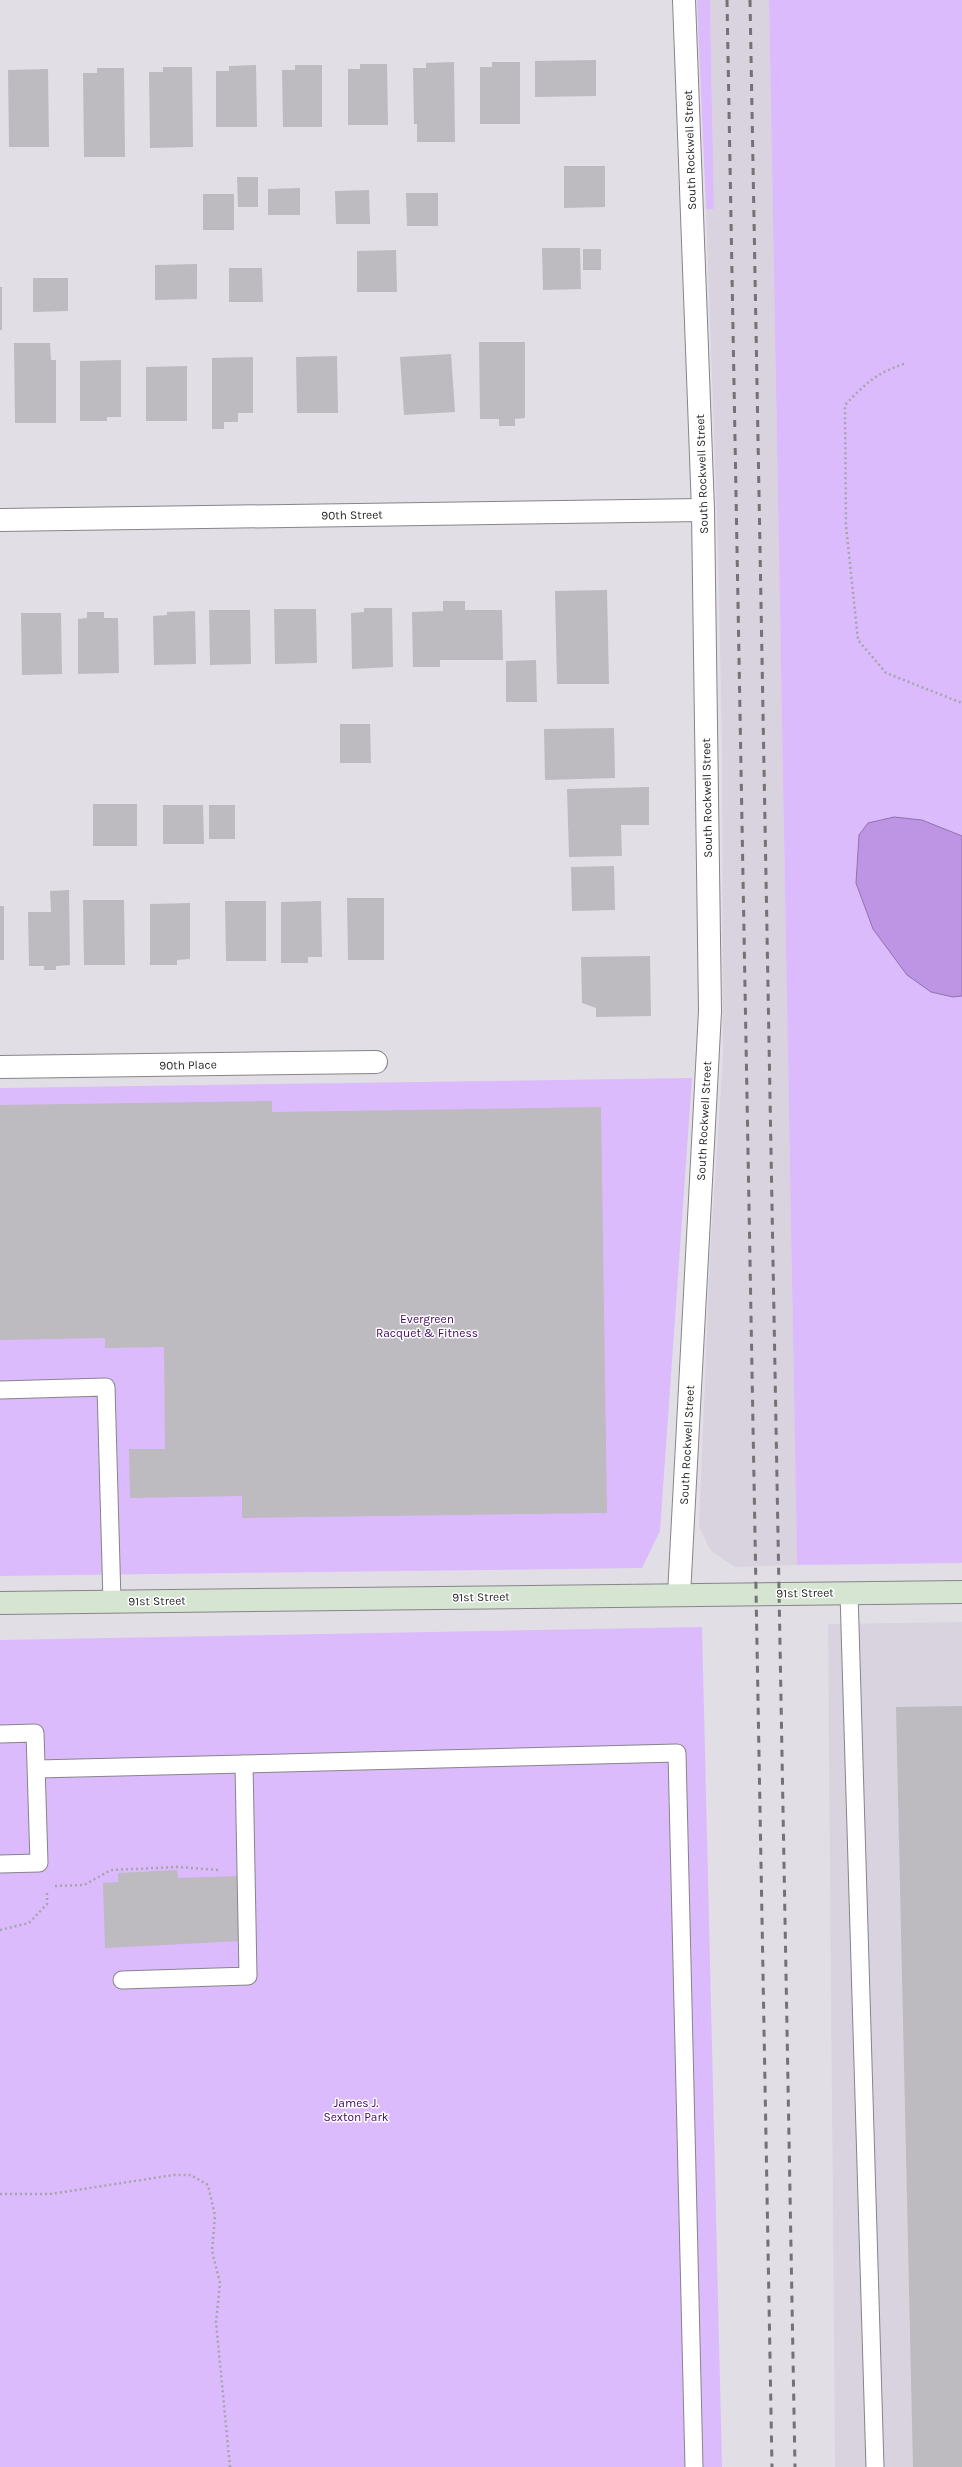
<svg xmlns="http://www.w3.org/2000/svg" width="962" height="2467" viewBox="0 0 962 2467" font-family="Karla,sans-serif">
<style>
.built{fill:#d9d3df}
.green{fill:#dcbbfc}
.water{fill:#be94e5;stroke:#9173ad}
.building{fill:#bdbac0}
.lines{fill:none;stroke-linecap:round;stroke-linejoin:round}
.lane-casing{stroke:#87848a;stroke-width:19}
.street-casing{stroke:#87848a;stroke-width:24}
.secondary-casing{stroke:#87848a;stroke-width:24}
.path{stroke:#a5a4a8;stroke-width:2.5;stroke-dasharray:2 3;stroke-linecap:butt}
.lane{stroke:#fff;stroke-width:17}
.street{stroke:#fff;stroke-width:22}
.secondary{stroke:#d6e4d2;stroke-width:22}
.rail{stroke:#737275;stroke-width:3;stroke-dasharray:7 7;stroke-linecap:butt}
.labels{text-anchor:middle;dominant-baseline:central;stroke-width:3;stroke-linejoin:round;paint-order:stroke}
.street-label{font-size:12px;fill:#282729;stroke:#fff}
.park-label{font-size:12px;fill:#410065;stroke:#fff}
</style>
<rect width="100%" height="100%" fill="#e1dfe5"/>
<g class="built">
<path d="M710,0H769L797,1565L735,1567L710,1550L699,1526L710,1255L723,1056L722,750L718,547L706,209H714Z"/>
<path d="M962,1622V2467H835L828,1624Z"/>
</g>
<g class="green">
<path d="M697,0H710L714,209H706Z"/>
<path d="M769,0H962V1563L797,1565Z"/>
<path d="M692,1078L660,1531L642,1568L0,1576V1088Z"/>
<path d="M702,1627L722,2467H0V1640Z"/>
</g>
<path class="water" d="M894,817L922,820L962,836V996L953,997L931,992L907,975L873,929L856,883L859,835L868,823Z"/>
<g class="building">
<path d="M596,60V96L535,97V61Z"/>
<path d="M454,62L455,142H417V124H414L413,68H426V63Z"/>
<path d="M492,62H520V124H480V67H492Z"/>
<path d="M360,64H387L388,125H348V69H360Z"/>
<path d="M256,65L257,127H216V71H229V66Z"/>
<path d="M295,65H322V127H283L282,70H295Z"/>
<path d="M163,67H192L193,147L150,148L149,72H163Z"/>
<path d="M97,68H124L125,157H84L83,73H97Z"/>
<path d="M48,69L49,147H9L8,70Z"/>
<path d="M564,166H605V207L564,208Z"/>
<path d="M237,177H258V207H238Z"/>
<path d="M300,188V215H268V189Z"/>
<path d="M369,190L370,224H336L335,191Z"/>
<path d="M406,193H438V226H407Z"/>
<rect x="203" y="194" width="31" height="36"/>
<path d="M542,248H580L581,289L543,290Z"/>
<rect x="583" y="249" width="18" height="21"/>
<path d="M396,250L397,292H357V251Z"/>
<path d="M197,264V299L155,300V265Z"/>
<path d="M229,268H262L263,302H229Z"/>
<path d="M33,278H68V311L33,312Z"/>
<rect x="0" y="287" width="2" height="43"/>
<path d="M479,342H525V418L515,419V426H499V419H480Z"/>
<path d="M14,343H50L51,360H56V423H15Z"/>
<path d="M451,354L455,412L404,415L400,357Z"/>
<path d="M337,356L338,413H297L296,357Z"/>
<path d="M253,357V413H238V422H224V429H212V358Z"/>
<path d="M121,360V417H107V421H80V361Z"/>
<path d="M187,366V421H146V367Z"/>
<path d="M607,590L609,684H557L555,591Z"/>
<path d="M443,601H465V610H502L503,660H440V667H413L412,612L443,611Z"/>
<path d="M364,608H392L393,667L352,669L351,613L364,612Z"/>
<path d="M274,609H316L317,663L275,664Z"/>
<path d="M209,610H250L251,664L210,665Z"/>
<path d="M195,611L196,664L154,665L153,616L167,615V612Z"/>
<path d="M87,612H104V618H118L119,673L78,674V619L87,618Z"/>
<path d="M21,613H61L62,674L22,675Z"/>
<path d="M536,660L537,702H506V661Z"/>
<path d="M340,724H370L371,763H340Z"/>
<path d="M614,728L615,778L545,780L544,729Z"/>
<path d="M649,787V825H621L622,856L569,857L567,789Z"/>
<rect x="93" y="804" width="44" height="42"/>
<path d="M163,805H203L204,844H163Z"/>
<rect x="209" y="805" width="26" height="34"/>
<path d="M614,866L615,910L572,911L571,867Z"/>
<path d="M69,890L70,965L56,966V970H44V966H29L28,912H51L50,891Z"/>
<path d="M347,898H384V960H348Z"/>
<path d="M83,900H124L125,965H84Z"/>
<path d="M225,901H266V961H226Z"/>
<path d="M321,901L322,957H308V963H281V902Z"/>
<path d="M190,903V959L177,960V965H150V904Z"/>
<rect x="0" y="906" width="4" height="54"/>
<path d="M650,956L651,1016L596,1017V1008L582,1003L581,957Z"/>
<path d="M272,1101V1112L601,1107L607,1513L242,1518V1496L130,1498L129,1449H165L164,1347L105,1348V1338L0,1340V1105Z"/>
<path d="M962,1706V2467H913L896,1707Z"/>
<path d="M177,1870L178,1878L239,1876L242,1941L105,1948L103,1883L118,1882V1873Z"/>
</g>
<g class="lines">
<defs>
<g id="lane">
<path d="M0,1390L106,1387L112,1601"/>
<path d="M849,1593L875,2467"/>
<path d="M0,1734L35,1733L39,1863L0,1864"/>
<path d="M244,1764L677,1753L694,2467"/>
<path d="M37,1769L244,1764L248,1976L122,1980"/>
</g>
<g id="street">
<path d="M0,520L703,510"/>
<path d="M0,1067L376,1062"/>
<path d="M679,1595L710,1011L703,510L684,0"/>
</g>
<path id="secondary" d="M0,1603L962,1592"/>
</defs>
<use href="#lane" class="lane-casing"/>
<use href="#street" class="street-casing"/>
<use href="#secondary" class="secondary-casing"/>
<g class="path">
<path d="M904,364C876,373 865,384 845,405L846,526L858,640L886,673L962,703"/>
<path d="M55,1886L84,1885L111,1870L178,1867L218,1870"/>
<path d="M0,1930L29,1923L47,1904V1890"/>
<path d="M0,2194H50L174,2175H191L208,2185L215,2216L212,2251L220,2283L216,2322L230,2467"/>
</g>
<use href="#lane" class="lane"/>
<use href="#street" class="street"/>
<use href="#secondary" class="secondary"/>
<g class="rail">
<path d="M727,0L772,2467"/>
<path d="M750,0L795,2467"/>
</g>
</g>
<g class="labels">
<g class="street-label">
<text transform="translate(690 150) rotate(-92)">South Rockwell Street</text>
<text transform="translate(702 474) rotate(-92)">South Rockwell Street</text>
<text transform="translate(352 515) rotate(-1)">90th Street</text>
<text transform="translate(707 798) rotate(-91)">South Rockwell Street</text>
<text transform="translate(188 1065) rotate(-1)">90th Place</text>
<text transform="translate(704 1121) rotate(-87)">South Rockwell Street</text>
<text transform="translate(687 1445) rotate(-87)">South Rockwell Street</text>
<text transform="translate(805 1593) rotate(-1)">91st Street</text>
<text transform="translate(481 1597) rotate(-1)">91st Street</text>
<text transform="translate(157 1601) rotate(-1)">91st Street</text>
</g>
<g class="park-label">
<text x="427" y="1319">Evergreen<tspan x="427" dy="14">Racquet &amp; Fitness</tspan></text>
<text x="356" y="2103">James J.<tspan x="356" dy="14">Sexton Park</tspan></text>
</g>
</g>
</svg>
